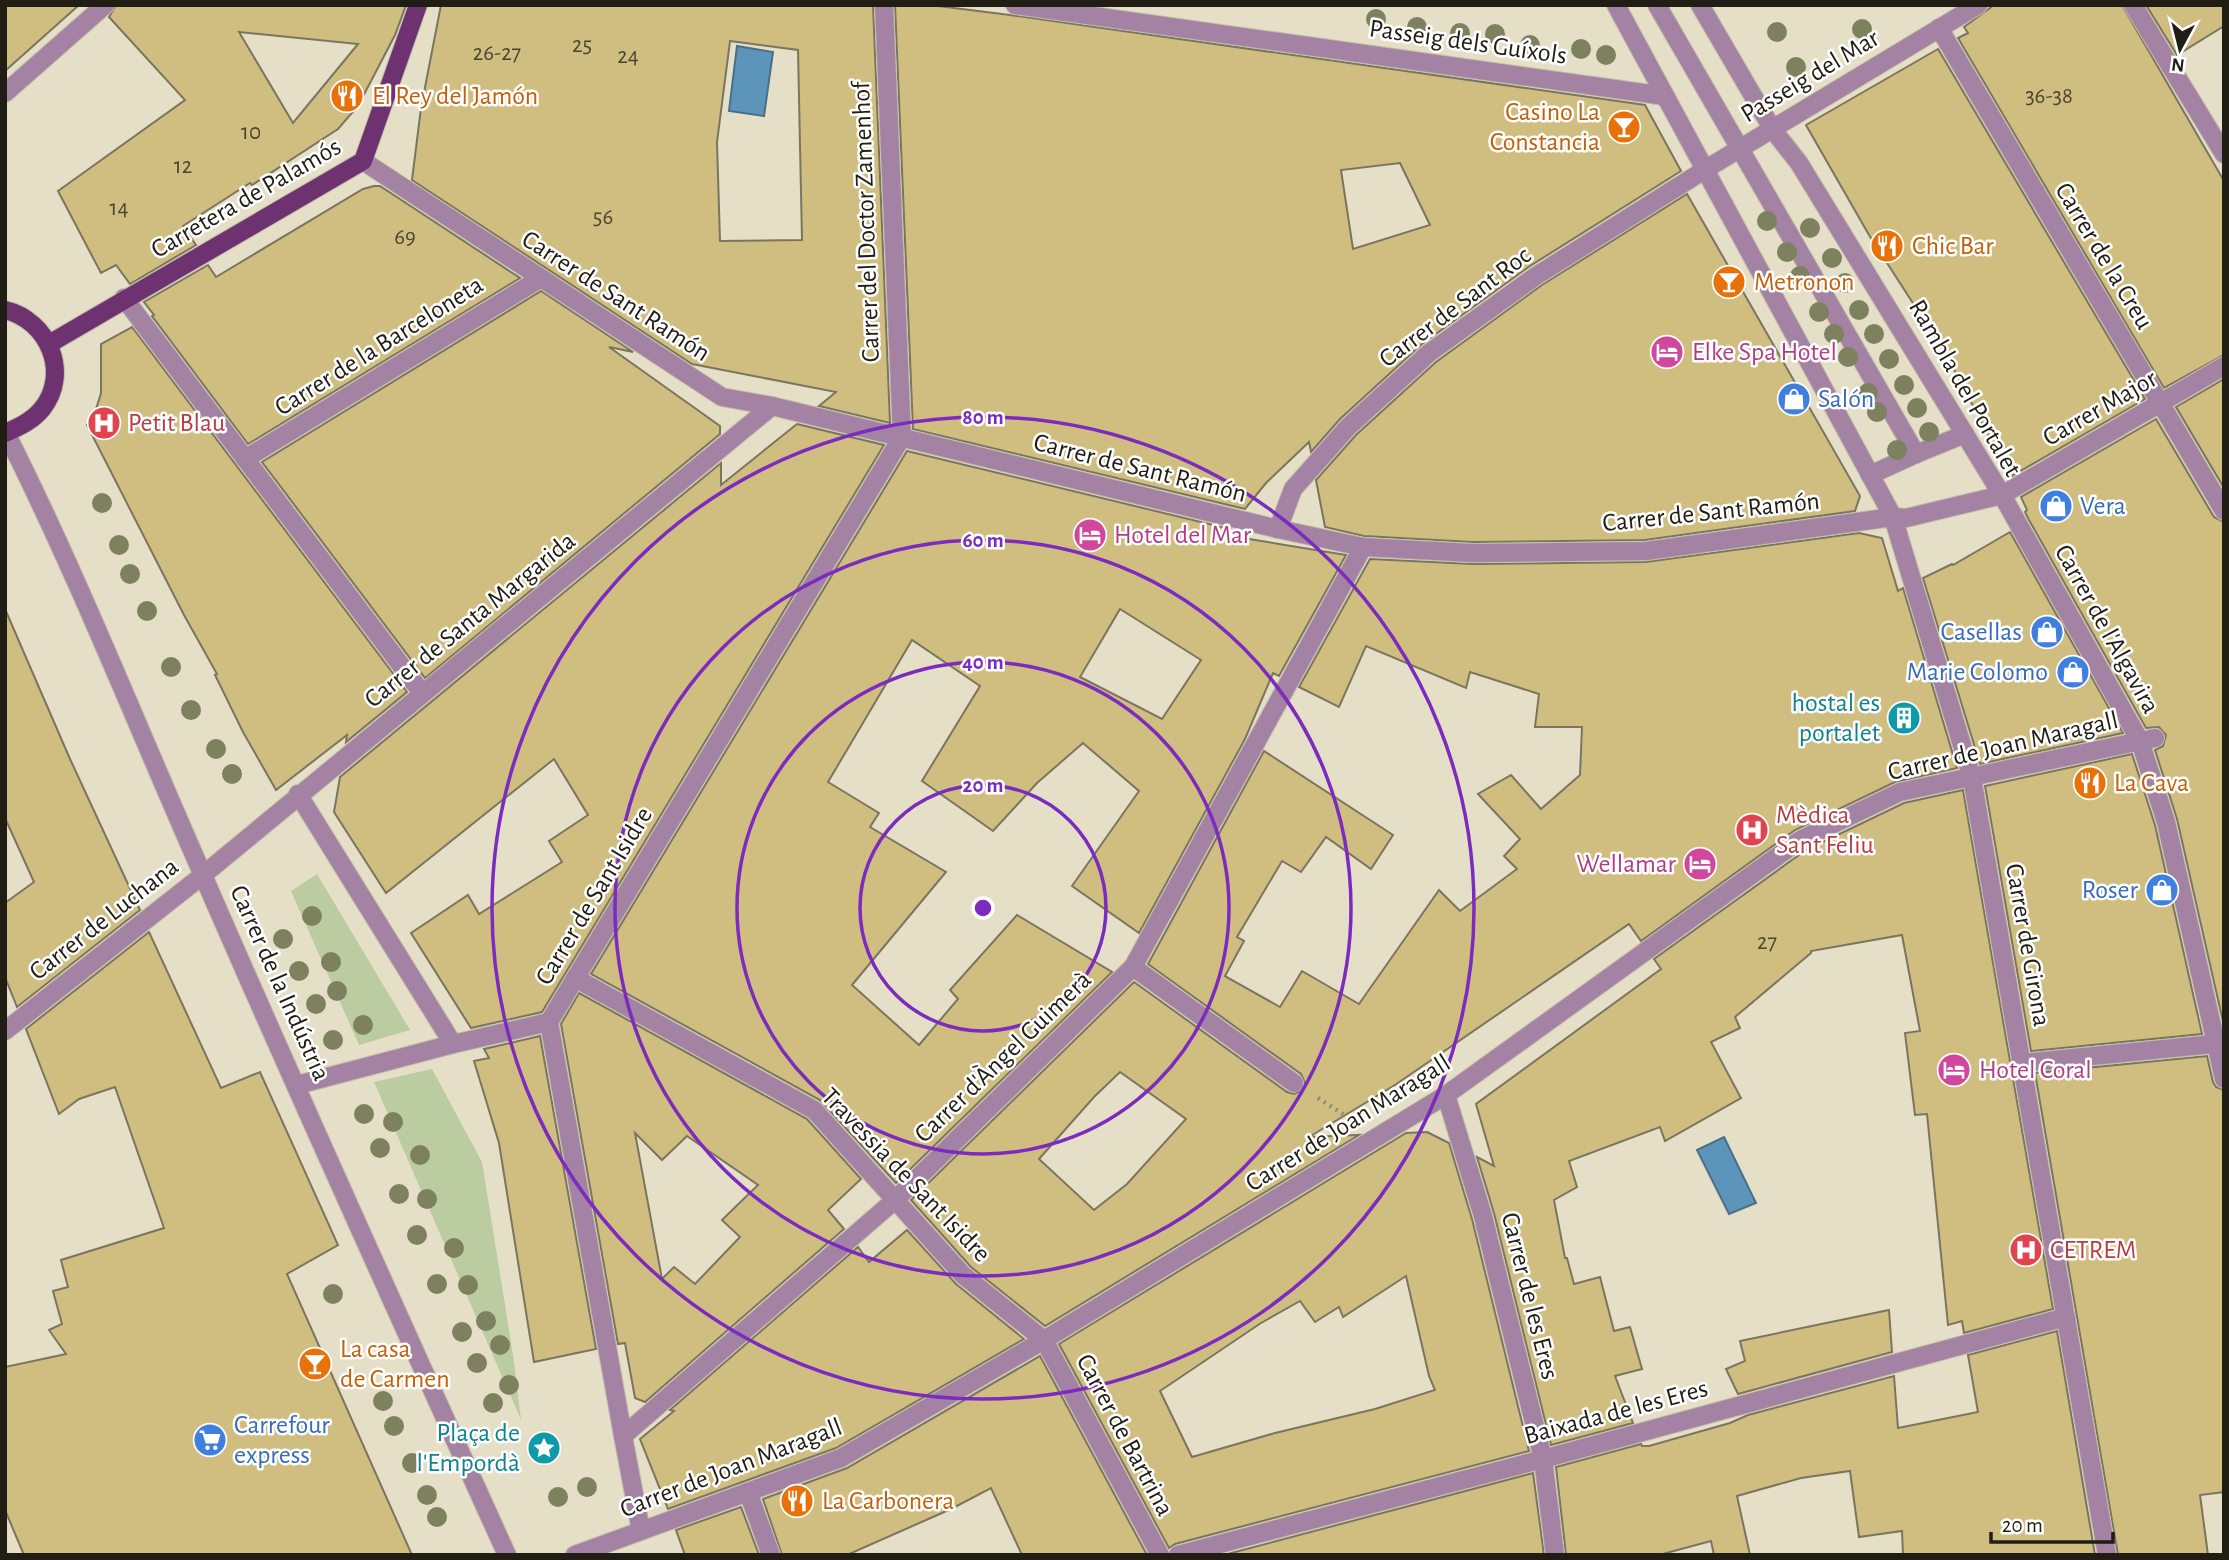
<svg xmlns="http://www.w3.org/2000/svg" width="2229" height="1560" viewBox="0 0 2229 1560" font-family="'Alegreya Sans',sans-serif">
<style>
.green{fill:#bacca0}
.water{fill:#5d94b9;stroke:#4a7088;stroke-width:2}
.building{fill:#d0be81;stroke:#7b7560;stroke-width:2;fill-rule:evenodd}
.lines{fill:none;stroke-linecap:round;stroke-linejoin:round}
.minor-casing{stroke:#c2bca7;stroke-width:20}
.major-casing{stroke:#c2bca7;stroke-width:20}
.path{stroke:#8e8978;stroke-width:4.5;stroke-dasharray:2 5;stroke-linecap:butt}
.minor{stroke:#a382a4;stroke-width:18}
.major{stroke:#6e3270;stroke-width:18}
.tree{fill:#7d815e}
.ring{fill:none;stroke:#7b2cbf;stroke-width:3.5}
.labels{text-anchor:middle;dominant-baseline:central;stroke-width:5;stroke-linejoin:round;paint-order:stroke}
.number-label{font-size:23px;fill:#4b452f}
.street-label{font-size:26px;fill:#1f1d14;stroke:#fff}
.food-label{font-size:26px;fill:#c56008;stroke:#fff;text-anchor:start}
.hotel-label{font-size:26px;fill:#b23c85;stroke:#fff;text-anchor:start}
.shop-label{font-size:26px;fill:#366cbe;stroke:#fff;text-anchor:start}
.health-label{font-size:26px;fill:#be3a42;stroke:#fff;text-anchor:start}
.culture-label{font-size:26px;fill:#0d838f;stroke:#fff;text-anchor:end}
.centre{fill:#7b2cbf;stroke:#fff;stroke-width:3.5}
.ring-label{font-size:21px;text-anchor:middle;font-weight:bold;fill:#7b2cbf;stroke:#fff;stroke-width:5;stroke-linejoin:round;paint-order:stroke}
</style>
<rect width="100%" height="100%" fill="#e6dfc7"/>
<g class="green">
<path d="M317,874L410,1030L359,1045L291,891Z"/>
<path d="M432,1069L482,1162L514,1361L521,1420L374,1082Z"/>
</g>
<g class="water">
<path d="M737,46L773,52L764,116L729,111Z"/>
<path d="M1724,1137L1756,1203L1729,1214L1697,1150Z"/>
</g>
<g class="building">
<path d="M5,5H79L5,71Z"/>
<path d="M116,5H406L395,35L358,106L338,129L252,185L250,183L183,226L196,245L130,284L116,265L101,273L58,191L185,100L109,17ZM239,32L358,44L293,123Z"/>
<path d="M441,5H873L890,423L819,406L836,392L692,364L412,180L421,108ZM730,41L798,50L802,240L720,241L717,142Z"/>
<path d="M895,5H930L1010,15L1645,105L1681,171L1530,266L1422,344L1340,419L1311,452L1309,442L1266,483L1245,509L913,429ZM1400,163L1430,225L1353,249L1341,170Z"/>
<path d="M1994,5H2122L2224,181V355L2164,388L1958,38L1968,33L1964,27Z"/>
<path d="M2146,5H2224V26L2177,55Z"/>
<path d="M1938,49L2145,399L2010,477L1947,356L1869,235L1806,125Z"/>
<path d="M374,186H380L520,278L248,444L152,316L154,315L144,302L208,265L216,277L363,189Z"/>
<path d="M1687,194L1860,496L1855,511L1645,540L1472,542L1364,536L1325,527L1316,480L1356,435L1436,362L1542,285Z"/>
<path d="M541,291L633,352L609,347L720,426V434L425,678L262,462Z"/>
<path d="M132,327L407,692L346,742L347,735L276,790L243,732L215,675L217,674L184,615L87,425L93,419L101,393V344Z"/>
<path d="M2224,379V488L2176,407Z"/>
<path d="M2156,419L2214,517L2224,522V1026L2177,819L2155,750L2163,746L2166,735L2159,727L2146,728L2029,520L2025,512L2027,510L2021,497Z"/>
<path d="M797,424L884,445L542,1012L471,1028L411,933L468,895L479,914L562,862L549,841L588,815L554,759L386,893L334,812L340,777L721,463V485Z"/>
<path d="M907,451L1230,529L1225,535L1346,555L1279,676L1273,673L1245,739L1139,933L1072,886L1139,791L1083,743L1037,783L993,831L922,781L980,686L912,640L828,782L879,813L870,827L946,872L852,985L919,1045L958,999L950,990L1017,915L1112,972L896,1183L820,1100L591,974ZM1120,609L1201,660L1162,719L1080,677Z"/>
<path d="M2010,532L2123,733L1980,764L1923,578L1952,564L1953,565Z"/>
<path d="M1859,533L1882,538L1898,591L1903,588L1957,768L1895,782L1795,830L1641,941L1629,924L1395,1085L1309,1137L1359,1135L1045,1326L971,1267L911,1200L1134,982L1287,1092L1294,1094L1303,1090L1305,1083L1301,1074L1148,964L1264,751L1393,835L1371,869L1326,837L1301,872L1282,861L1237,937L1244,941L1225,976L1280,1007L1302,971L1359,1004L1439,890L1460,911L1517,869L1504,856L1520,839L1478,794L1511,775L1541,809L1580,775L1582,727H1535L1539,694L1470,672L1466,688L1366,646L1339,707L1299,687L1370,559L1472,564L1646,562ZM1120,1072L1186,1119L1127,1184L1094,1210L1039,1159L1094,1097Z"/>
<path d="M5,609L70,759L140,910L17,1007L5,977V903L34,882L5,818Z"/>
<path d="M2132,754L2155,825L2202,1034L2031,1051L1985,786Z"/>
<path d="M1963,790L2053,1309L1964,1333L1962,1321L1948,1325L1927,1114L1915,1115L1905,1033L1920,1031L1902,935L1811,951V953L1735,1017L1740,1028L1711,1042L1741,1098L1665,1141L1660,1127L1569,1161L1577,1187L1554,1200L1565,1258H1567L1574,1284L1600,1277L1614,1331L1630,1327L1642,1369L1615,1376L1633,1423L1551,1445L1494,1213L1477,1157L1494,1166L1476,1104L1661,969L1654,959L1806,850L1904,803Z"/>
<path d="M149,932L221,1088L260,1072L338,1245L287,1274L412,1555H24L5,1510V1367L66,1354L49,1330L62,1324L53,1291L68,1287L61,1260L164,1228L115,1087L79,1099L59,1114L26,1029Z"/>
<path d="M579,993L807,1119L861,1179L828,1210L844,1229L645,1402L635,1398L625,1343L618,1344L561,1024ZM635,1133L662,1160L687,1136L758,1185L722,1220L740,1237L695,1284L674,1267L662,1279Z"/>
<path d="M540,1036L596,1349L534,1362L499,1143L474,1061L489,1058L484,1049Z"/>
<path d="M2207,1056L2213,1082L2216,1087L2224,1090V1492L2200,1495L2208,1555H2118L2035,1073Z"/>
<path d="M1427,1132L1449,1143L1472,1219L1529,1451L1175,1544L1169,1548L1059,1344L1406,1133ZM1406,1276L1429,1376L1435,1390L1375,1409L1275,1433L1192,1457L1160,1391L1261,1323L1300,1301L1315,1322L1339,1307L1343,1317Z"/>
<path d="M907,1230L956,1284L1024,1339L836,1448L668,1509L640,1439L674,1411L670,1410L858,1247L869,1262Z"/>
<path d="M1889,1310L1892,1352L1738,1394L1726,1369L1745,1361L1740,1341Z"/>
<path d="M2057,1331L2095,1555H1903L1902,1531L1859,1537L1850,1471L1801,1478L1737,1496L1750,1555H1714L1711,1541L1659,1555H1566L1556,1467L1641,1444L1642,1446H1649L1730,1423L1748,1415L1894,1376L1898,1428L1978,1412L1968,1355Z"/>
<path d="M1040,1356L1147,1555H1022L991,1488L951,1509L847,1555H782L763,1499L847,1468Z"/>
<path d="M1533,1473L1544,1555H1224Z"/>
<path d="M741,1507L759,1555H685L676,1530Z"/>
</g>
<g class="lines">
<defs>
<g id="minor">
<path d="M1015,5L1665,96"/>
<path d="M1616,5L1893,517L1972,778L2107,1555"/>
<path d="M1657,5L1916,454L1965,434"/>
<path d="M1700,5L1773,130L1799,163L2002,495L2140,741L2166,822L2224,1079"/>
<path d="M2133,5L2224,154"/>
<path d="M1939,28L2224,511"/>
<path d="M5,93L105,5"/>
<path d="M363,161L722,397L772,406L1278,529L1363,547L1472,553L1646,551L1893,517L1906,518L2002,495L2224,366"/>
<path d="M124,298L422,693"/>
<path d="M6,433C78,576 137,726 202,873C301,1101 404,1328 507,1555"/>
<path d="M245,459L541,278"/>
<path d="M1870,475L1916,454"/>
<path d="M1278,529L1293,489L1348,427L1429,353L1536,276L1706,169L1978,5"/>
<path d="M298,794L453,1044"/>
<path d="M1133,967L1294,1083"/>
<path d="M575,978L814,1110L963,1275L1044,1340L1160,1555"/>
<path d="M5,1031L203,875L772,406"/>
<path d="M2022,1063L2224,1043"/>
<path d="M297,1085L453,1044L549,1022"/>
<path d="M1446,1095L1483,1216L1543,1459L1555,1555"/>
<path d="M623,1436L549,1022L902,437L884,5"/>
<path d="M748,1492L771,1555"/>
<path d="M641,1531L623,1436L895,1200L1133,967L1363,547"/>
<path d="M575,1555L841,1458L1044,1340L1446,1095L1800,840L1900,792L2155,738"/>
<path d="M1178,1555L1543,1459L2066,1317"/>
</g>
<g id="major">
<path d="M5,310C48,320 71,373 42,409C32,421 19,427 5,433"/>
<path d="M49,344L363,161L418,5"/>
</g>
</defs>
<use href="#minor" class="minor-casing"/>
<use href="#major" class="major-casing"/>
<path class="path" d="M1318,1098L1351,1119"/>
<use href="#minor" class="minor"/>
<use href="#major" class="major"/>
</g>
<g class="tree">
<circle cx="1376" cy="19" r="10"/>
<circle cx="1417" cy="27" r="10"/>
<circle cx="1862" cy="29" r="10"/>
<circle cx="1777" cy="32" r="10"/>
<circle cx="1460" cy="33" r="10"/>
<circle cx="1495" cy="34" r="10"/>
<circle cx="1530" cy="45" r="10"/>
<circle cx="1581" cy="49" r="10"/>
<circle cx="1606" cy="55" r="10"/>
<circle cx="1796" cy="67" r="10"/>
<circle cx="1767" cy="221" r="10"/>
<circle cx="1810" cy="228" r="10"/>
<circle cx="1787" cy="252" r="10"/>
<circle cx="1832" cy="258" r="10"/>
<circle cx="1800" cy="276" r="10"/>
<circle cx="1845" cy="283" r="10"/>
<circle cx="1859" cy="310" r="10"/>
<circle cx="1819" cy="312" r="10"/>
<circle cx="1834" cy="334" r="10"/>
<circle cx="1874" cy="334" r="10"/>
<circle cx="1848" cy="357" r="10"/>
<circle cx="1889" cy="359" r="10"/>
<circle cx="1904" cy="385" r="10"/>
<circle cx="1868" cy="393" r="10"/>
<circle cx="1917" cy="408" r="10"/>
<circle cx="1877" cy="412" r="10"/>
<circle cx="1929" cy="432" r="10"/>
<circle cx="1897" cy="450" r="10"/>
<circle cx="102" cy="503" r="10"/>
<circle cx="119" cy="545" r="10"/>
<circle cx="130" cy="574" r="10"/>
<circle cx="147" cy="611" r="10"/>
<circle cx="171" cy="667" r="10"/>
<circle cx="191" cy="710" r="10"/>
<circle cx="216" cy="749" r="10"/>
<circle cx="232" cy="774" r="10"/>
<circle cx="312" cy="916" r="10"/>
<circle cx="283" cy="939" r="10"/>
<circle cx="331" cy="962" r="10"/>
<circle cx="299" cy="971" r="10"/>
<circle cx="337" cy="991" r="10"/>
<circle cx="316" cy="1004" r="10"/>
<circle cx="363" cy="1025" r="10"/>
<circle cx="333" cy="1040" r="10"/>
<circle cx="364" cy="1114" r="10"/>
<circle cx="393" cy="1122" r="10"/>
<circle cx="380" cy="1148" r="10"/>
<circle cx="420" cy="1155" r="10"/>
<circle cx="399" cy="1194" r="10"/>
<circle cx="427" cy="1199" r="10"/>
<circle cx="417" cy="1235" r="10"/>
<circle cx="454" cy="1248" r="10"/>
<circle cx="437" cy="1284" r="10"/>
<circle cx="468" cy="1285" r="10"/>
<circle cx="333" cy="1294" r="10"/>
<circle cx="486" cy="1321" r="10"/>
<circle cx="462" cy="1332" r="10"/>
<circle cx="500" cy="1345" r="10"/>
<circle cx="477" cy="1363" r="10"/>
<circle cx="509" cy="1385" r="10"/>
<circle cx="383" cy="1401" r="10"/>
<circle cx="493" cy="1403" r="10"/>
<circle cx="394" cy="1426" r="10"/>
<circle cx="412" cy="1463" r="10"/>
<circle cx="587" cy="1487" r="10"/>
<circle cx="427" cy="1495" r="10"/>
<circle cx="558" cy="1497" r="10"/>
<circle cx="437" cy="1517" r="10"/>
</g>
<g class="ring">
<circle cx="983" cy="908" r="123"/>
<circle cx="983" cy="908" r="246"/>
<circle cx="983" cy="908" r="368"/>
<circle cx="983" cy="908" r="491"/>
</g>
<defs>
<symbol id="restaurant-disc" viewBox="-11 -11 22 22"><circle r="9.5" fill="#e8710a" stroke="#fff"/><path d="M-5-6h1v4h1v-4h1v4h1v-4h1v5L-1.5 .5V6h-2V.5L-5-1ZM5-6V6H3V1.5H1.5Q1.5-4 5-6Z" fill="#fff"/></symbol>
<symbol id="bar-disc" viewBox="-11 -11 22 22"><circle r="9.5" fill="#e8710a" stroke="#fff"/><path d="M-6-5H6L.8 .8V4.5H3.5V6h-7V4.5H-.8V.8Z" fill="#fff"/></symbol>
<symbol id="hotel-disc" viewBox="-11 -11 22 22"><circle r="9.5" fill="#d1479c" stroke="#fff"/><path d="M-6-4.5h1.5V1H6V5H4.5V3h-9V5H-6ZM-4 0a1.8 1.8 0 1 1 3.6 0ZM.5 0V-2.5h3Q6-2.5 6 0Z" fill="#fff"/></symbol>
<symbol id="shop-disc" viewBox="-11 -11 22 22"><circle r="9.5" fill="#3f7fe0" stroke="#fff"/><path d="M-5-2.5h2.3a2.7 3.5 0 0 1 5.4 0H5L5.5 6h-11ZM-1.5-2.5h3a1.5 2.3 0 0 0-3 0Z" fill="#fff"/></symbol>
<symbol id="hospital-disc" viewBox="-11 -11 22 22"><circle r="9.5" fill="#e0444e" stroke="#fff"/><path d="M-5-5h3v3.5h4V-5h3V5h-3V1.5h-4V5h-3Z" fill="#fff"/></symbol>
<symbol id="building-disc" viewBox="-11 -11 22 22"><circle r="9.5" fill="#0f9aa8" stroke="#fff"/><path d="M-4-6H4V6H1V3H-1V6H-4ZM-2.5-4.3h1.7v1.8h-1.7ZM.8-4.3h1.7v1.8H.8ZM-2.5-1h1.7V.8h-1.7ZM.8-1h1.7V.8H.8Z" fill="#fff"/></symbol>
<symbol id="supermarket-disc" viewBox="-11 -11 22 22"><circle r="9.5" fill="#3f7fe0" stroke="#fff"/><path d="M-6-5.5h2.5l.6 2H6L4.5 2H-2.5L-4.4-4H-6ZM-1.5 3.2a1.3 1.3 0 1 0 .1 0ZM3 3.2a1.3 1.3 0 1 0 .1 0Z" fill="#fff"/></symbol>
<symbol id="sight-disc" viewBox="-11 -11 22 22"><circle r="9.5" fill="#0f9aa8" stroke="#fff"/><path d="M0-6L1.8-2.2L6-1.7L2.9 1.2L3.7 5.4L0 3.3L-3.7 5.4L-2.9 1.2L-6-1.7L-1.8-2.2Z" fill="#fff"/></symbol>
</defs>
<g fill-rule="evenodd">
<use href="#restaurant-disc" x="328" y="77" width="38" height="38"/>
<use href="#bar-disc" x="1605" y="108" width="38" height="38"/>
<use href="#restaurant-disc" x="1868" y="227" width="38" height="38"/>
<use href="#bar-disc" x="1710" y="263" width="38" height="38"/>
<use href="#hotel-disc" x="1648" y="333" width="38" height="38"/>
<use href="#shop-disc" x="1775" y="380" width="38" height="38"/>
<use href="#hospital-disc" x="85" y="404" width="38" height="38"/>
<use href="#shop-disc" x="2037" y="487" width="38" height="38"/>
<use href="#hotel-disc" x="1071" y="516" width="38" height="38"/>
<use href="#shop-disc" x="2028" y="613" width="38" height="38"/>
<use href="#shop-disc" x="2054" y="653" width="38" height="38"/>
<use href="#building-disc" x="1885" y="699" width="38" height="38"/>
<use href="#restaurant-disc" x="2071" y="764" width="38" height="38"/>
<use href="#hospital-disc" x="1733" y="811" width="38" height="38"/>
<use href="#hotel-disc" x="1681" y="845" width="38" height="38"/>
<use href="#shop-disc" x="2143" y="871" width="38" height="38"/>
<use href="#hotel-disc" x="1935" y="1051" width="38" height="38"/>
<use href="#hospital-disc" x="2007" y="1231" width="38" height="38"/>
<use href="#bar-disc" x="296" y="1345" width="38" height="38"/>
<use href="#supermarket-disc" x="191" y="1421" width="38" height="38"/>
<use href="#sight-disc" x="525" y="1429" width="38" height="38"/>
<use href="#restaurant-disc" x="778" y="1482" width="38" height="38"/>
</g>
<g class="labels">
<g class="number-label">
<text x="582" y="45">25</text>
<text x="497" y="53">26-27</text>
<text x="628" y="56">24</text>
<text x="2049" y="96">36-38</text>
<text x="251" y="132">10</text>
<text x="183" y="166">12</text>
<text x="119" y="208">14</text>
<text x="603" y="217">56</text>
<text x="405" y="237">69</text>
<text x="1767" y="942">27</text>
</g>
<g class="street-label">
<text transform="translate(1468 42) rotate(8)">Passeig dels Guíxols</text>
<text transform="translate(1810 76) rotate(-31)">Passeig del Mar</text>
<text transform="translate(246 198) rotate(-30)">Carretera de Palamós</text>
<text transform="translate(866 222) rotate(-92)">Carrer del Doctor Zamenhof</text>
<text transform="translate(2104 256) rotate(59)">Carrer de la Creu</text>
<text transform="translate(616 296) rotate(33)">Carrer de Sant Ramón</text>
<text transform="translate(1455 307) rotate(-37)">Carrer de Sant Roc</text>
<text transform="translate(379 346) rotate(-32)">Carrer de la Barceloneta</text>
<text transform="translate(1965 388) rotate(60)">Rambla del Portalet</text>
<text transform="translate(2100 408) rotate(-30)">Carrer Major</text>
<text transform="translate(1140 468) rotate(14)">Carrer de Sant Ramón</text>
<text transform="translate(1711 512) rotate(-6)">Carrer de Sant Ramón</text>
<text transform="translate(470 620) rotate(-39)">Carrer de Santa Margarida</text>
<text transform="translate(2107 629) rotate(61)">Carrer de l'Algavira</text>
<text transform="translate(2003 746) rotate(-13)">Carrer de Joan Maragall</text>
<text transform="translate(594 896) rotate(-59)">Carrer de Sant Isidre</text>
<text transform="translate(104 919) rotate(-38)">Carrer de Luchana</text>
<text transform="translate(2028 945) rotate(80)">Carrer de Girona</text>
<text transform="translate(280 983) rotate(66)">Carrer de la Indústria</text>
<text transform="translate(1003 1057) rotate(-44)">Carrer d'Àngel Guimerà</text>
<text transform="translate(1348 1123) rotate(-32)">Carrer de Joan Maragall</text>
<text transform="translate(906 1175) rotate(46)">Travessia de Sant Isidre</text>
<text transform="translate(1530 1296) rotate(76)">Carrer de les Eres</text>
<text transform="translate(1616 1412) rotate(-15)">Baixada de les Eres</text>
<text transform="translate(1125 1435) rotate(62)">Carrer de Bartrina</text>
<text transform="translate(731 1468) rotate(-21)">Carrer de Joan Maragall</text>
</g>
<g class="food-label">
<text x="372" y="96">El Rey del Jamón</text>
<text x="1600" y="112" text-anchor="end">Casino La<tspan x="1600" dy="30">Constancia</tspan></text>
<text x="1912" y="246">Chic Bar</text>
<text x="1754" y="282">Metronon</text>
<text x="2114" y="783">La Cava</text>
<text x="340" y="1349">La casa<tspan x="340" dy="30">de Carmen</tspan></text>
<text x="822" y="1501">La Carbonera</text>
</g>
<g class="hotel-label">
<text x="1692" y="352">Elke Spa Hotel</text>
<text x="1114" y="535">Hotel del Mar</text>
<text x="1676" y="864" text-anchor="end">Wellamar</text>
<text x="1979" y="1070">Hotel Coral</text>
</g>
<g class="shop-label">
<text x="1818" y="399">Salón</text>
<text x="2080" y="506">Vera</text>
<text x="2022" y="632" text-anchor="end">Casellas</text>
<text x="2048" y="672" text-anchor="end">Marie Colomo</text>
<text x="2138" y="890" text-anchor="end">Roser</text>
<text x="234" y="1425">Carrefour<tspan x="234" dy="30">express</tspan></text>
</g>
<g class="health-label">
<text x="128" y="423">Petit Blau</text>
<text x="1776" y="815">Mèdica<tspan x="1776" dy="30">Sant Feliu</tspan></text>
<text x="2050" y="1250">CETREM</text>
</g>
<g class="culture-label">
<text x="1880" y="703">hostal es<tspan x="1880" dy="30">portalet</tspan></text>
<text x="520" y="1433">Plaça de<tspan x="520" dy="30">l'Empordà</tspan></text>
</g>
</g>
<circle cx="983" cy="908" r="10" class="centre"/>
<g class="ring-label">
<text x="983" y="424">80 m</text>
<text x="983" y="547">60 m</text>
<text x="983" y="669">40 m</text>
<text x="983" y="792">20 m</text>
</g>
<rect width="2229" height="1560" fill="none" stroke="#1f1d14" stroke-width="14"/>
<g transform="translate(2180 49) rotate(187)" stroke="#ffffff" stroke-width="5" paint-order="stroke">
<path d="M0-5L12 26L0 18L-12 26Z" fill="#1f1d14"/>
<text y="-10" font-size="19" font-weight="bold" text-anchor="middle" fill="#1f1d14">N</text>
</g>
<path d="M1991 1532v10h122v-10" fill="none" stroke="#1f1d14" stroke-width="3.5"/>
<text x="2002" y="1532" font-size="21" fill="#1f1d14" stroke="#ffffff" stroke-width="5" paint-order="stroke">20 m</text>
</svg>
